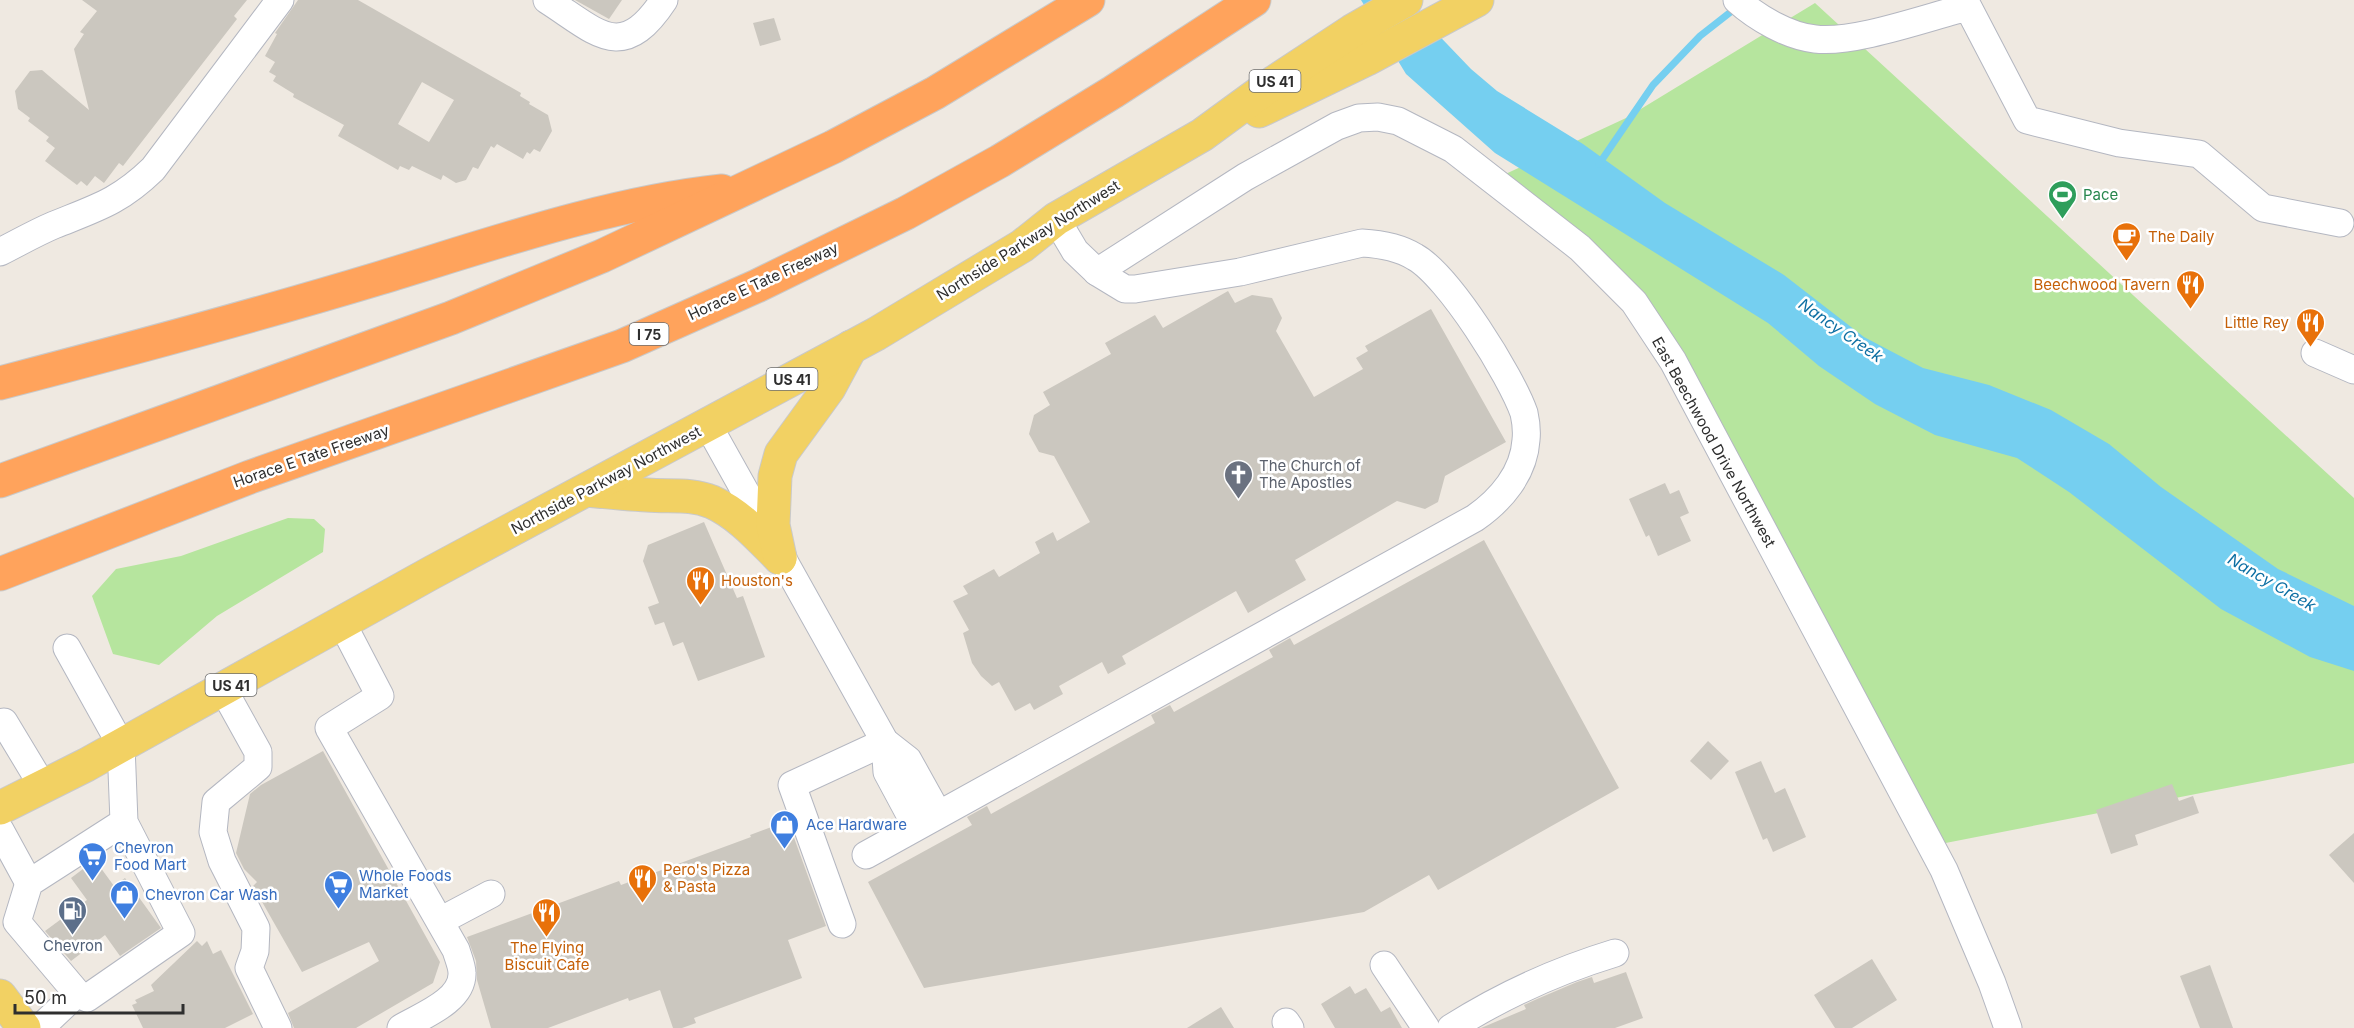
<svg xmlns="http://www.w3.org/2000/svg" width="2354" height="1028" viewBox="0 0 2354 1028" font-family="Inter,sans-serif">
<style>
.green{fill:#b6e59e}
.water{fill:#75cff0}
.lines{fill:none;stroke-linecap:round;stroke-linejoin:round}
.stream{stroke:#75cff0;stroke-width:7}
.building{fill:#cbc7bf;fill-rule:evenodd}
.minor-casing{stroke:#b4b7c1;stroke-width:29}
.major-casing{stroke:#c9c9c9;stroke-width:35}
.highway-casing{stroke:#c9c9c9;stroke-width:35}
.minor{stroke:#fff;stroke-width:27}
.major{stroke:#f2d163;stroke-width:33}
.highway{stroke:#ffa35c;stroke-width:33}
.labels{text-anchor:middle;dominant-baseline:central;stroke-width:5;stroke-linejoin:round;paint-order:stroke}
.shield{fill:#fff;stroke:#6d6d6d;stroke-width:1.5}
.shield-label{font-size:14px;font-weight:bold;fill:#2e2e2e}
.leisure-label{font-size:15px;fill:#27864d;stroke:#fff;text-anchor:start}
.food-label{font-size:15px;fill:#c56008;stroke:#fff;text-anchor:start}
.street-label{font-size:15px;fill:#2e2e2e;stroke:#fff}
.worship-label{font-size:15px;fill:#5b616d;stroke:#fff;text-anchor:start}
.shop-label{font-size:15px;fill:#366cbe;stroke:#fff;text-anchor:start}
.service-label{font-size:15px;fill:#4e5e75;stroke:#fff}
.water-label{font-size:16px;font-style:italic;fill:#0d6fa3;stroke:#fff}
</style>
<rect width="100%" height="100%" fill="#efe9e1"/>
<g class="green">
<path d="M1815,3L2354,498V763L1920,848L1687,407L1597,264L1499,177L1626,118Z"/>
<path d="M288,518L314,519L325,529L323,552L217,616L159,665L113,654L92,596L116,569L181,556Z"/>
</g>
<path class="water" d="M1361,0H1410L1425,21L1471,69L1497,91L1583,144L1665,203L1784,275L1864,337L1923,368L1989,385L2051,410L2109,444L2161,487L2278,569L2354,606V671L2310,657L2221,609L2069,492L2017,458L1935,435L1875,404L1819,366L1768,323L1495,153L1406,74Z"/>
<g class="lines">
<path class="stream" d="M1599,164L1653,85L1700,36L1737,7"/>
</g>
<g class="building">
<path d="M82,0H247L234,16L237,19L123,166L119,163L104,183L95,176L87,186L81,181L77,185L45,161L55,148L46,141L49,137L28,121L30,118L18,109L15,91L30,71L42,70L89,110L74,49L84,34L80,32L97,11Z"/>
<path d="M298,0H358L521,93L520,96L530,102L529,104L548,115L552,131L540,152L534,149L530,154L527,152L523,159L497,144L494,148L491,146L478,169L473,167L466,180L456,183L443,175L441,180L412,166L409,170L400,166L398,170L338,136L344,125L293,97L294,94L273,81L276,76L269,72L275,62L265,56L277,34L275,33ZM422,82L454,100L429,142L398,124Z"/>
<path d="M575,0H622L609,19Z"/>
<path d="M774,18L781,40L760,46L753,23Z"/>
<path d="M1228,291L1235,303L1252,295L1272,298L1282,318L1276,331L1314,397L1363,369L1356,358L1368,351L1365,346L1431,309L1506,442L1445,476L1438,502L1425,509L1397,501L1295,560L1306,580L1248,613L1236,591L1122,656L1126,664L1108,674L1102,662L1059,686L1063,694L1034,710L1030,703L1015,711L999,682L992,686L981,676L972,663L963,633L969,630L953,601L968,594L963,586L994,569L999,577L1040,553L1035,542L1053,532L1057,541L1090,522L1054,456L1039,452L1029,434L1034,415L1050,405L1043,392L1111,354L1105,343L1155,315L1163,328Z"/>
<path d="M1665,483L1670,494L1679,490L1689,513L1680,517L1691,541L1658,556L1649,535L1646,537L1629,499Z"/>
<path d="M704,522L737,598L743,596L765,657L698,681L683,642L673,646L664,622L655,625L648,607L659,603L643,561L648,545Z"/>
<path d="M1484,540L1619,788L1438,890L1429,875L1364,912L924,988L868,882L972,825L967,817L987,806L991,814L1155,723L1151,715L1170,705L1174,712L1273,657L1269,650L1290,638L1294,645Z"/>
<path d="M1708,741L1729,761L1711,780L1690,761Z"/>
<path d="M323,751L440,962L433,983L356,1028H294L288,1013L379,961L369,942L302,972L253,886L257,882L244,869L236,853L250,794L261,785Z"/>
<path d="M1761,761L1775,793L1785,788L1806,837L1773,852L1767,838L1763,840L1735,772Z"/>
<path d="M2172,784L2179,801L2193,796L2199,813L2135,835L2138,845L2111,854L2096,810Z"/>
<path d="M788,821L826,926L788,940L802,978L694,1018L696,1023L682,1028H673L660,990L629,1001L628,998L548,1028H491L477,980L476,961L467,937L619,881L621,885L751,837L750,835Z"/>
<path d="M2354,833V883L2329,855Z"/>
<path d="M95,860L114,886L125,878L161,928L120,956L105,935L71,961L45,931L87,900L71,878Z"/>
<path d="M197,941L202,946L207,941L213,954L221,950L253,1014L225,1028H143L132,1005L137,1003L135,1000L154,991L151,985Z"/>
<path d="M1872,959L1897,1000L1852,1028H1835L1814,995Z"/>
<path d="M2210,965L2233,1028H2200L2180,976Z"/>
<path d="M1626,972L1643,1018L1615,1028H1481L1526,1009L1524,1005L1537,999L1577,982L1592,977L1594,983Z"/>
<path d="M1350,986L1355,994L1366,988L1381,1012L1390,1007L1402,1028H1335L1321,1004Z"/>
<path d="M1221,1007L1234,1028H1187Z"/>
</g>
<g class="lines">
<defs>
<g id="minor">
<path d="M547,0C597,32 622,64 664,0"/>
<path d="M1737,0C1757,18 1788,36 1815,39C1854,44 1928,17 1968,7L2027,120L2119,143L2199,154L2263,208L2340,223"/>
<path d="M1056,219L1075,251L1097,272L1245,177L1337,126L1359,118L1378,117L1398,121L1453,149L1580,248L1634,302L1673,361L1944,870L1992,983L2008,1028"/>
<path d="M0,252C18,243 35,233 54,225C96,208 119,202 153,169L280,0"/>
<path d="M2315,353L2354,370"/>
<path d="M708,425L885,742L908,760L938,814"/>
<path d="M342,623L380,696L329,728L456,950C458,957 462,966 462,973C463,1001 421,1016 401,1028"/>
<path d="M67,648L121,745L124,822L181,933L87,998L77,993L17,922L29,883L124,822"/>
<path d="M223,689L258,752V767L216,802L213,832L222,861L256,928L255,951L249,968L278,1028"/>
<path d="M0,724L4,722L42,785"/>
<path d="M885,742L887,772L916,826"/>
<path d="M0,830L29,883"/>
<path d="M866,855L1475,518C1501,500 1524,473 1526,440C1527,431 1526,422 1524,413C1511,376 1449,276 1415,257C1399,247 1380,244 1362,243L1240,272L1135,289H1125L1097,272"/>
<path d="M440,921L491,894"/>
<path d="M842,924L792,785L885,742"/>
<path d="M1384,965L1426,1028"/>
<path d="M1286,1022L1290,1028"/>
<path d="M40,1028L77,993"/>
<path d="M1451,1028C1503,995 1556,971 1615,953"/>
</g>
<g id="major">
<path d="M1259,111L1367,59L1477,0"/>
<path d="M587,490C607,492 627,494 647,495C670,497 690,493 712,502C739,514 760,538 780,558"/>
<path d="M780,558L773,525L775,476L781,454L829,388L851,347"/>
<path d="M0,808L86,765L431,573L876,334L1022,246L1056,219L1202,135L1276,81L1352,31L1406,0"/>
<path d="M0,996L24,1028"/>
</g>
<g id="highway">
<path d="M0,383C127,350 254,316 380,278C488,245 609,203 722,191"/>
<path d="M0,481L451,318L602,256L833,147L935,93L1088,0"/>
<path d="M0,574L250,477L622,346L757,286L906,213L1000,161L1113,92L1254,0"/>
</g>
</defs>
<use href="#minor" class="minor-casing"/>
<use href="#major" class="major-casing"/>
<use href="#highway" class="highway-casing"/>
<use href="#minor" class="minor"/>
<use href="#major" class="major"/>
<use href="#highway" class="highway"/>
</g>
<defs>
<symbol id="stadium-pin" viewBox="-11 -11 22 30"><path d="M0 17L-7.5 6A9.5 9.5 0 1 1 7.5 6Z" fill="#2e9e5b" stroke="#fff"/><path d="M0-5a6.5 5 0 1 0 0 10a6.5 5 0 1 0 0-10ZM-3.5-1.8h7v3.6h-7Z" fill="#fff"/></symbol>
<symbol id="cafe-pin" viewBox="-11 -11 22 30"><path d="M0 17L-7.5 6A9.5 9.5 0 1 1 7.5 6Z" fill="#e8710a" stroke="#fff"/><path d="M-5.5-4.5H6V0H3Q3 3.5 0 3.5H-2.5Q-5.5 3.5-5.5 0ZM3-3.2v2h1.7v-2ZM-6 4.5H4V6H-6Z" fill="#fff"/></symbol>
<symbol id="restaurant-pin" viewBox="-11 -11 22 30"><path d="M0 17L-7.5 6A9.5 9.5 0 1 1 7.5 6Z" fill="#e8710a" stroke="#fff"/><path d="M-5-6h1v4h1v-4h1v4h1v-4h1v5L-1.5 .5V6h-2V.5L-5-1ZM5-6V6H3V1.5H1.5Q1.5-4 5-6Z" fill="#fff"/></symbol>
<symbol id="church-pin" viewBox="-11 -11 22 30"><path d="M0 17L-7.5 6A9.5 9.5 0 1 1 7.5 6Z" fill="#6b7280" stroke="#fff"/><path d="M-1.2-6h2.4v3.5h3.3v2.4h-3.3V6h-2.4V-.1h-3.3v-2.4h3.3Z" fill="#fff"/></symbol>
<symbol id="shop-pin" viewBox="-11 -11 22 30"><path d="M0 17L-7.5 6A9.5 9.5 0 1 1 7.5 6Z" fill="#3f7fe0" stroke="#fff"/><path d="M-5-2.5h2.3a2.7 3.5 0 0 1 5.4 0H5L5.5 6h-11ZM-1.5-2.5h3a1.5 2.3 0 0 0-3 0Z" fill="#fff"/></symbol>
<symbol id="supermarket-pin" viewBox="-11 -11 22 30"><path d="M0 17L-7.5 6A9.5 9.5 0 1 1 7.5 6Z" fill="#3f7fe0" stroke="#fff"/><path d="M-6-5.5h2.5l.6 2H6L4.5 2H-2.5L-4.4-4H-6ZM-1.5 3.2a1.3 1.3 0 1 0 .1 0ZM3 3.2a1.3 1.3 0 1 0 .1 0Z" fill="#fff"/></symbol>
<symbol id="fuel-pin" viewBox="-11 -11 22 30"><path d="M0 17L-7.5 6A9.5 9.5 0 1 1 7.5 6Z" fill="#5c6f8a" stroke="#fff"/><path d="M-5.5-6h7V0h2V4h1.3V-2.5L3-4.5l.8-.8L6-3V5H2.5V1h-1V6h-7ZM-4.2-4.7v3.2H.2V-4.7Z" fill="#fff"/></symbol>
</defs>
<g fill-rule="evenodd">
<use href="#stadium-pin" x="2046" y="178" width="33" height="45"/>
<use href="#cafe-pin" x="2110" y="220" width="33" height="45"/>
<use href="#restaurant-pin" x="2174" y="268" width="33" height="45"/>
<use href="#restaurant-pin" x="2294" y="306" width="33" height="45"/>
<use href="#church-pin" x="1222" y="458" width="33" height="45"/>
<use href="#restaurant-pin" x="684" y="564" width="33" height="45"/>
<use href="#shop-pin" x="768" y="808" width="33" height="45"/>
<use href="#supermarket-pin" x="76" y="840" width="33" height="45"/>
<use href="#restaurant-pin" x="626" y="862" width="33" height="45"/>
<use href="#supermarket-pin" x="322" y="868" width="33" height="45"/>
<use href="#shop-pin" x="108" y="878" width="33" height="45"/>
<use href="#fuel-pin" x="56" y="894" width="33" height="45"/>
<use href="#restaurant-pin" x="530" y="896" width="33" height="45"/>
</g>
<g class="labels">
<g class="shield">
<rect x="1249.5" y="70" width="51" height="22" rx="4.5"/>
<rect x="629.5" y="323" width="39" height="22" rx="4.5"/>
<rect x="766.5" y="368" width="51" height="22" rx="4.5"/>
<rect x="205.5" y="674" width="51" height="22" rx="4.5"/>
</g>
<g class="shield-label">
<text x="1275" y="81">US 41</text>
<text x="649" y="334">I 75</text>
<text x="792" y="379">US 41</text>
<text x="231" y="685">US 41</text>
</g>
<g class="leisure-label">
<text x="2083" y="194">Pace</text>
</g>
<g class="food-label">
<text x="2148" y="236">The Daily</text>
<text x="2170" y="284" text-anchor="end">Beechwood Tavern</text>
<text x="2289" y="322" text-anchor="end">Little Rey</text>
<text x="721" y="580">Houston's</text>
<text x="663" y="869">Pero's Pizza<tspan x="663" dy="17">&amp; Pasta</tspan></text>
<text x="547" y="947" text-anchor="middle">The Flying<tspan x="547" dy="17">Biscuit Cafe</tspan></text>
</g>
<g class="street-label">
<text transform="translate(1028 240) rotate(-32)">Northside Parkway Northwest</text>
<text transform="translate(763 281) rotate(-25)">Horace E Tate Freeway</text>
<text transform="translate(1714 442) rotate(61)">East Beechwood Drive Northwest</text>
<text transform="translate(311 456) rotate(-19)">Horace E Tate Freeway</text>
<text transform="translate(606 480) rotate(-28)">Northside Parkway Northwest</text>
</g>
<g class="worship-label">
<text x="1259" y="465">The Church of<tspan x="1259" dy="17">The Apostles</tspan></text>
</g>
<g class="shop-label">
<text x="806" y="824">Ace Hardware</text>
<text x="114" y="847">Chevron<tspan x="114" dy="17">Food Mart</tspan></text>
<text x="359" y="875">Whole Foods<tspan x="359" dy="17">Market</tspan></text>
<text x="145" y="894">Chevron Car Wash</text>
</g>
<g class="service-label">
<text x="73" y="945">Chevron</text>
</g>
<g class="water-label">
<text transform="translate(1841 330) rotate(35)">Nancy Creek</text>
<text transform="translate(2272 582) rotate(30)">Nancy Creek</text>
</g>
</g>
<path d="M15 1004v9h168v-9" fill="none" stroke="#2e2e2e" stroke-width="3"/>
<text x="24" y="1004" font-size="18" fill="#2e2e2e" stroke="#ffffff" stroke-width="4.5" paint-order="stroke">50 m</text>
</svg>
